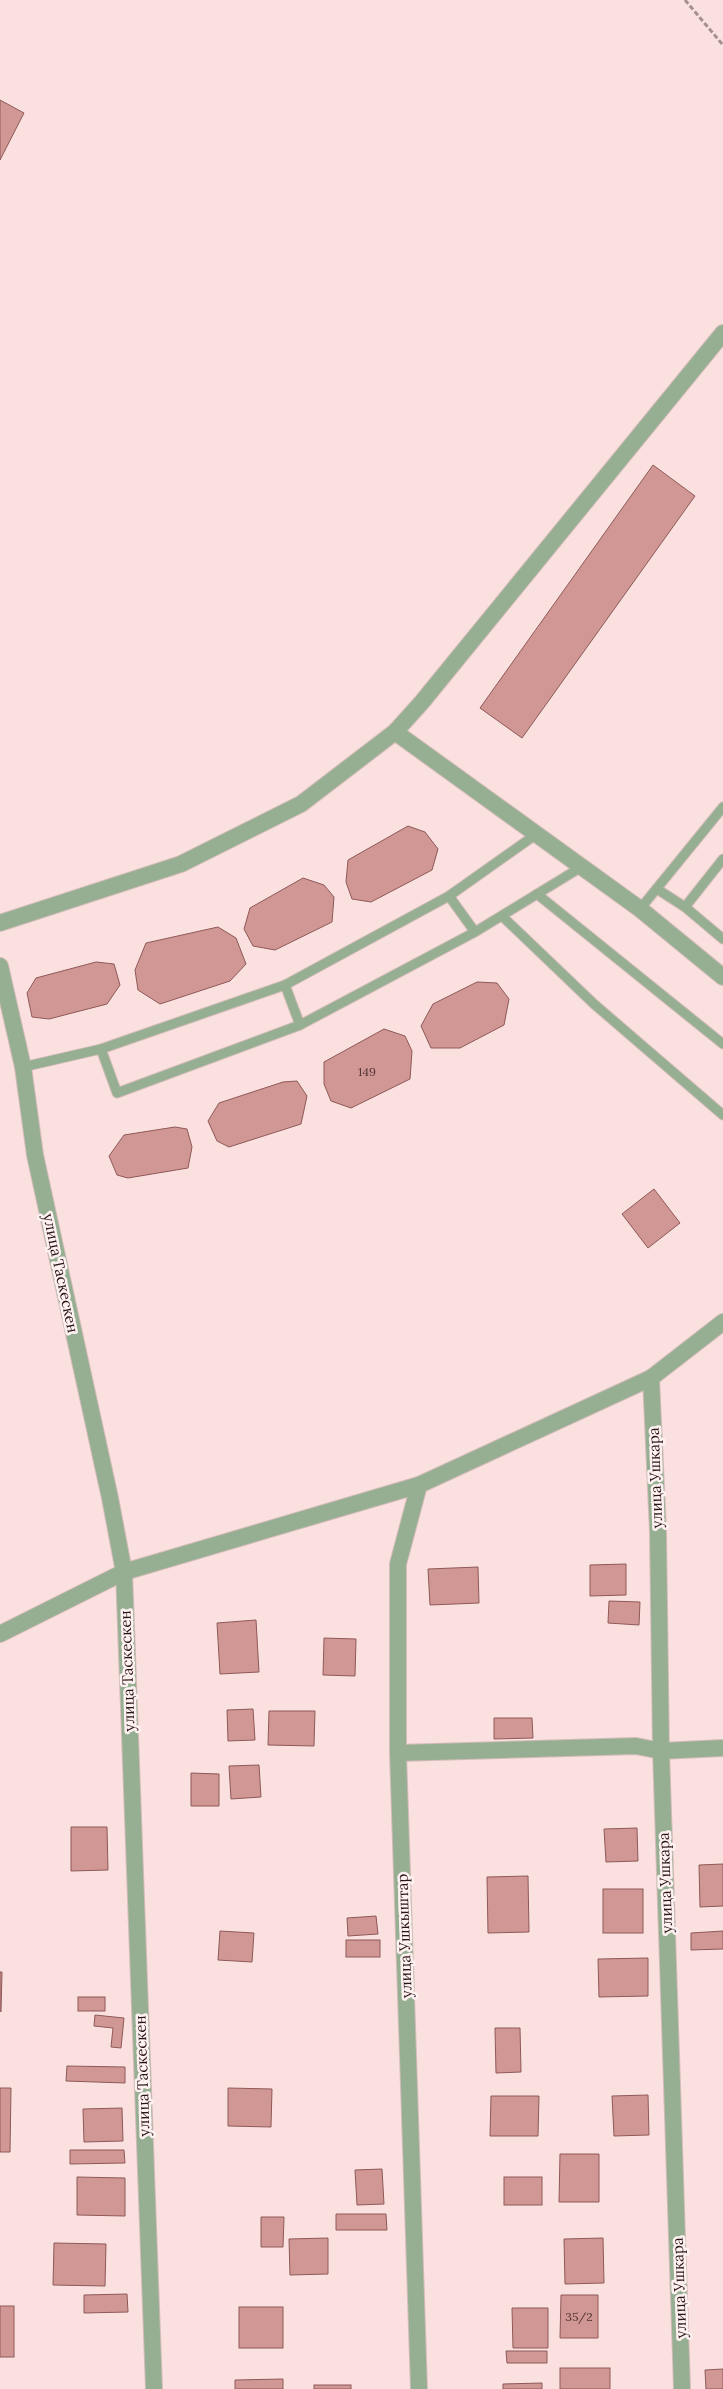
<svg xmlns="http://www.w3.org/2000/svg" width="723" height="2389" viewBox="0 0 723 2389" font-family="Lora,serif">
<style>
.building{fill:#d19795;stroke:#8e5958}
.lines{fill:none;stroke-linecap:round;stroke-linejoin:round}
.service-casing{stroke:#d4bcba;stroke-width:11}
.minor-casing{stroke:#d4bcba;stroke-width:18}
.path{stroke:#a68f8d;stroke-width:3;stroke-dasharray:5 2.5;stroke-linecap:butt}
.service{stroke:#96af92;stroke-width:9}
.minor{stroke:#96af92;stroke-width:16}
.labels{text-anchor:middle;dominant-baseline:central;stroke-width:5;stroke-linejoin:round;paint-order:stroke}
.number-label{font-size:12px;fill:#533534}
.street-label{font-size:15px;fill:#291414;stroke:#fef1f1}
</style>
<rect width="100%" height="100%" fill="#fae1df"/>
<g class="building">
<path d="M0,100L24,113L0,160Z"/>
<path d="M653,465L695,496L522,738L480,708Z"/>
<path d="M408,826L425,832L438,849L432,870L371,902L352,899L346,882L348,860Z"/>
<path d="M303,878L324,885L334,897L332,922L275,950L253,946L244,929L250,908Z"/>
<path d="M218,927L236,938L246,964L230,981L160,1004L138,990L135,970L146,943Z"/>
<path d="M96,962L114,964L120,985L107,1004L49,1019L32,1017L27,993L36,978Z"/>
<path d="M477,982L497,983L509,999L504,1025L460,1048H431L421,1026L433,1004Z"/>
<path d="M384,1029L405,1036L412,1051L410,1079L351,1108L331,1101L324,1084V1062Z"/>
<path d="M297,1081L307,1096L301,1124L229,1147L217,1141L208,1121L219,1103L283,1082Z"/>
<path d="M175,1127L187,1129L192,1147L188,1168L128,1178L117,1175L109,1156L124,1135Z"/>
<path d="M654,1189L680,1223L648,1248L622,1214Z"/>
<path d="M626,1564V1595L590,1596V1565Z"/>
<path d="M478,1567L479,1603L430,1605L428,1569Z"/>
<path d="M609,1601L640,1602L639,1625L608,1623Z"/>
<path d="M256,1620L259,1672L220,1674L217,1623Z"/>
<path d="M324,1638L356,1639L355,1676L323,1675Z"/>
<path d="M253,1709L255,1740L228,1741L227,1710Z"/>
<path d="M269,1711H315L314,1746L268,1745Z"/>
<path d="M494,1718H532L533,1738L494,1739Z"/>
<path d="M259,1765L261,1797L231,1799L229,1766Z"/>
<path d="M191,1773L219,1774V1806H191Z"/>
<path d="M71,1827H107L108,1870L71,1871Z"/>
<path d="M637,1828L638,1861L606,1862L604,1829Z"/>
<path d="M723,1864V1906L700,1907L699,1865Z"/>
<path d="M528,1876L529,1932L488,1933L487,1877Z"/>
<rect x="603" y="1889" width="40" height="44"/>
<path d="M376,1916L378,1934L348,1936L347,1918Z"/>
<path d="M220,1931L254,1933L252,1962L218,1960Z"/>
<path d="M723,1931V1949L691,1950V1933Z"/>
<rect x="346" y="1940" width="34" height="17"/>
<path d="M648,1958V1996L599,1997L598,1959Z"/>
<path d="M0,1972H2L1,2012L0,2011Z"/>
<rect x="78" y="1997" width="27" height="14"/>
<path d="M95,2015L124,2018L121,2048L111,2047L113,2028L94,2026Z"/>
<path d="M495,2028H520L521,2072L496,2073Z"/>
<path d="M67,2066L125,2067V2083L66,2081Z"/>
<path d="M0,2088H11L10,2152H0Z"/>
<path d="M228,2088L272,2089L271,2127L228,2126Z"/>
<path d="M648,2095L649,2135L614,2136L612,2096Z"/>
<path d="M491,2096H539L538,2136H490Z"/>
<path d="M122,2108L123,2141L84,2142L83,2109Z"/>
<path d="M70,2150H124L125,2163L70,2164Z"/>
<path d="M560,2154H599V2202H559Z"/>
<path d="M382,2169L384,2204L357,2205L355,2170Z"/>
<path d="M77,2177L125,2178V2216L77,2215Z"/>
<rect x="504" y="2177" width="38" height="28"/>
<path d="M336,2214H386L387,2230H336Z"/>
<path d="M261,2217H284L283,2247H261Z"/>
<path d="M328,2238V2274L290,2275L289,2239Z"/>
<path d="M603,2238L604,2283L565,2284L564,2239Z"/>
<path d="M54,2243L106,2244L105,2286L53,2285Z"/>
<path d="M127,2294L128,2312L84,2313V2295Z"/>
<path d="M561,2295H598V2338H560Z"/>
<rect x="0" y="2306" width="14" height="51"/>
<rect x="239" y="2307" width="44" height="41"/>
<path d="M512,2308H548V2348H513Z"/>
<path d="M506,2351H547V2363H507Z"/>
<rect x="560" y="2368" width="50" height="21"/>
<path d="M723,2369V2389H706L705,2370Z"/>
<path d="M283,2379V2389H235V2380Z"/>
<path d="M542,2383V2389H503V2384Z"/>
<rect x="314" y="2385" width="37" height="4"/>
</g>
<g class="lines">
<defs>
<g id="service">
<path d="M657,889L685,907L723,939"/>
<path d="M537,894L723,1044"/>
<path d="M449,896L538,833"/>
<path d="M685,907L723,859"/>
<path d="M640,909L723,807"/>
<path d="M502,916L594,1004L723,1115"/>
<path d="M475,932L300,1025L117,1093L101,1049L285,985L449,896L475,932L583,866"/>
<path d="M285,985L300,1025"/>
<path d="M23,1067L101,1049"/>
</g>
<g id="minor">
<path d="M395,732L422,702L723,333"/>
<path d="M0,923L181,864L301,804L395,732L640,909L723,977"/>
<path d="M0,966L23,1067L35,1155L110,1498L124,1572L154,2389"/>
<path d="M651,1378L658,1532L661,1751L682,2389"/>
<path d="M0,1634L124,1572L419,1485L651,1378L723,1322"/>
<path d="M398,1753L636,1746L661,1751L723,1748"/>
<path d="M419,2389L398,1753V1564L419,1485"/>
</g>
</defs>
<use href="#service" class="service-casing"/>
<use href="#minor" class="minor-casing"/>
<path class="path" d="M685,0L723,45"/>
<use href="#service" class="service"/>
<use href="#minor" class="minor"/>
</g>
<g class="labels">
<g class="number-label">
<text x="367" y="1071">149</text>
<text x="579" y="2316">35/2</text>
</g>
<g class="street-label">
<text transform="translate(61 1273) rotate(78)">улица Таскескен</text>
<text transform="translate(655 1478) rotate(-92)">улица Ушкара</text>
<text transform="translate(127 1671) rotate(-92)">улица Таскескен</text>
<text transform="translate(665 1883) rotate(-92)">улица Ушкара</text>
<text transform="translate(404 1936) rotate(-92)">улица Ушкыштар</text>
<text transform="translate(142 2076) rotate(-92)">улица Таскескен</text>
<text transform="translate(679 2288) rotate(-92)">улица Ушкара</text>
</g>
</g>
</svg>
